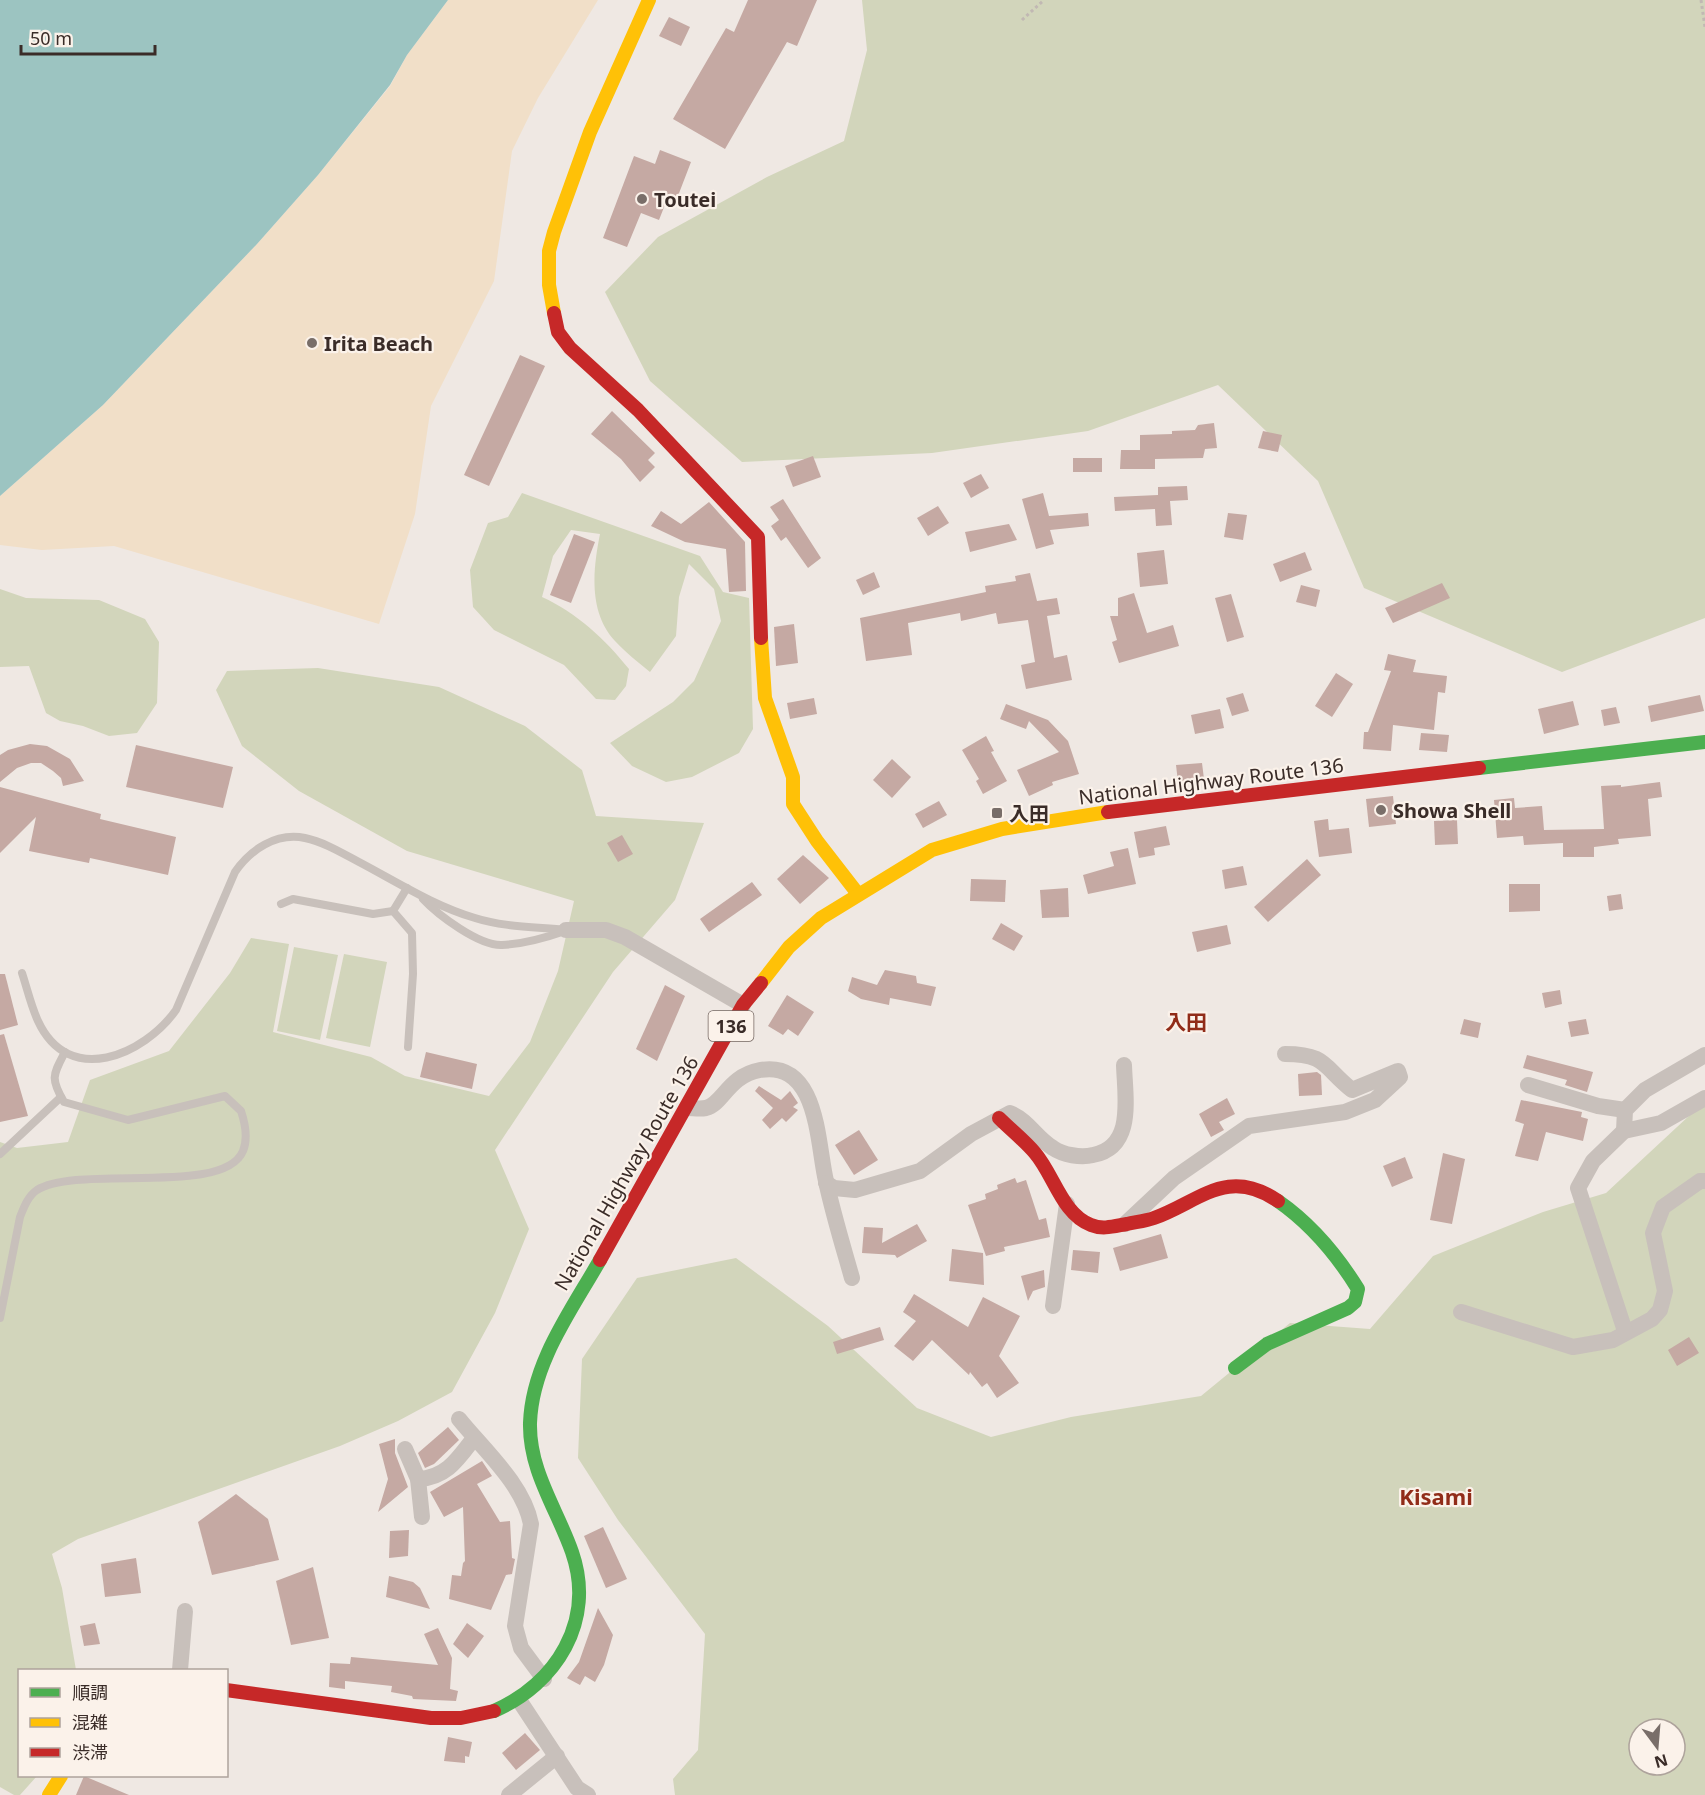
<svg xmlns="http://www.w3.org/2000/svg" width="1705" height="1795" viewBox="0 0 1705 1795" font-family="'Noto Sans','Noto Sans JP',sans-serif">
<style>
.green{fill:#d2d5bb;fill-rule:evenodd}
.sand{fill:#f1dfc8}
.water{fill:#9cc4c1}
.building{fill:#c5a9a3}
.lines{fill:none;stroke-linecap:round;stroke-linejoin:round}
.path{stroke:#c1b8b3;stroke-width:3;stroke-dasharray:3 3;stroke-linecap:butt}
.lane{stroke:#c8c0bb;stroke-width:8}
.street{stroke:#c8c0bb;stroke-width:16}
.fast{stroke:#4caf50;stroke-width:14}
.slow{stroke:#ffc107;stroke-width:14}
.jam{stroke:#c62828;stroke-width:14}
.poi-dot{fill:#796e69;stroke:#fbf2ea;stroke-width:2}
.labels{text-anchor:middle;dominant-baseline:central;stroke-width:4.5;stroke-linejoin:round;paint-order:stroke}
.shield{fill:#fbf2ea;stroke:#746762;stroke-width:1.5}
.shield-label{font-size:18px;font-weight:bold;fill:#3a2c28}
.poi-label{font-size:20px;font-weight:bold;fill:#3a2c28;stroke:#fbf2ea;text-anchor:start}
.street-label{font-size:20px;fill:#3a2c28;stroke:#fbf2ea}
.neighbourhood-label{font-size:21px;font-weight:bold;fill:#912c19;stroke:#fbf2ea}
.quarter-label{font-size:22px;font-weight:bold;fill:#912c19;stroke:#fbf2ea}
</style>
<rect width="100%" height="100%" fill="#efe8e3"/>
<g class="green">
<path d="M862,0H1705V618L1562,672L1364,588L1318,481L1218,385L1088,431L932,453L742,462L650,381L605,292L658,237L767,177L844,141L867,50Z"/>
<path d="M522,493L700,556L723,592L749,598L753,729L739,753L692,777L666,782L632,766L610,743L673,702L694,681L721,621L714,589L689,564L679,597L676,636L650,672C638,662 625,652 615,641C588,612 593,569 600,534L571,530L553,556L542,597C577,613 605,639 629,669L626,686L615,700L596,699L564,665L494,630L473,607L470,570L488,523L508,517Z"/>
<path d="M0,589L26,598L99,600L145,619L159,642L157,703L137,733L109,736L83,726L60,721L46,713L29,666L0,667Z"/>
<path d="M318,668L439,687L525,726L582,770L596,816L704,823L675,900L613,972L495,1150L529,1229L495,1313L452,1392L398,1421L340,1446L78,1539L52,1554L62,1588L76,1670H20V1776H37L20,1795H14L0,1787V1142L17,1148L68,1142L90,1080L169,1051L230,973L251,938L289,944L273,1032L371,1057L405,1076L489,1096L530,1042L558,971L574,901L407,851L299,791L242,746L216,690L227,671Z"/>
<path d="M294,947L338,955L320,1040L277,1031Z"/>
<path d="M344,954L387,962L370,1047L326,1038Z"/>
<path d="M1705,1101V1795H675L673,1779L698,1750L705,1634L618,1520L578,1458L582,1359L637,1278L736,1258L828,1326L917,1408L991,1437L1071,1417L1201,1396L1290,1323L1370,1329L1433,1256L1543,1212L1606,1193ZM1639,1729H1675V1765H1639Z"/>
</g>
<path class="sand" d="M448,0H598L538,98L512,151L494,281L431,406L415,514L379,624L114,546L42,550L0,545V496L103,405L257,244L318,175L390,86L407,55Z"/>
<path class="water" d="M0,0H448L407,55L390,85L318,175L257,244L103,405L0,496Z"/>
<g class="building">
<path d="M748,0H817L797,46L787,42L725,149L673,119L726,28L734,32Z"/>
<path d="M669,17L690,27L681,46L659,36Z"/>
<path d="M660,150L691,162L676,201L668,197L659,220L641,213L627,247L603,238L634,156L655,164Z"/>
<path d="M520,355L545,366L489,486L464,475Z"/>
<path d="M612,411L655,453L648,460L655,467L640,482L621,459L591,434Z"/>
<path d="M1214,423L1217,448L1205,449L1203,458L1155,459V469H1120L1121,450H1140V435L1172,434V431L1195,430L1198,425Z"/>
<path d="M1263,431L1282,435L1278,452L1258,448Z"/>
<path d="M813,456L821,477L793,487L785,466Z"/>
<rect x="1073" y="458" width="29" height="14"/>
<path d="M981,474L989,488L971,498L963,483Z"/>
<path d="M1187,486L1188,500L1170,501L1172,525L1156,526L1155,509L1115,511L1114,497L1158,495V487Z"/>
<path d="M1043,493L1049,516L1088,513L1089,526L1050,530L1054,544L1036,549L1022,499Z"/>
<path d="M783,499L821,558L808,568L786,537L781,541L771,526L779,520L770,507Z"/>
<path d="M709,502L745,542L746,591L729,592L726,549L685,542L651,526L661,511L681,524Z"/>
<path d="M938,506L949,523L928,536L917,518Z"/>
<path d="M1228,513L1247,515L1243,540L1224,537Z"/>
<path d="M1009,524L1017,540L970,552L965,532Z"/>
<path d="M574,534L595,542L571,603L550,595Z"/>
<path d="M1164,550L1168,584L1140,587L1137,553Z"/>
<path d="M1305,552L1312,570L1280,582L1273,564Z"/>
<path d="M874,572L880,587L863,595L856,580Z"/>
<path d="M1030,573L1037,601L1057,598L1060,614L1047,616L1054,658L1067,655L1072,680L1026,689L1021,665L1035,662L1028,620L998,624L996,613L961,621L960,613L908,623L912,655L866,661L860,618L986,592L985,586L1016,581L1015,576Z"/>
<path d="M1442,583L1450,598L1393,623L1385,608Z"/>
<path d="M1301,585L1320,590L1316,607L1296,602Z"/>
<path d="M1134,593L1147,633L1173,625L1179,646L1119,663L1112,642L1117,640L1110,616H1118V598Z"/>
<path d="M1231,594L1244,637L1227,642L1215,598Z"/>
<path d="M794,624L798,663L776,666L774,627Z"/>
<path d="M1388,654L1416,660L1413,672L1447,676L1445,693L1438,692L1434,730L1393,725L1391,751L1363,749L1364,732H1368L1391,671L1384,670Z"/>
<path d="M1336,673L1353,684L1332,717L1315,706Z"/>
<path d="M1243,693L1249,711L1232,716L1226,698Z"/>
<path d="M1700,695L1704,711L1651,722L1648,706Z"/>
<path d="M814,698L817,714L790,719L787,703Z"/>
<path d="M1573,701L1579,725L1544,734L1538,709Z"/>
<path d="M1006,704L1048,720L1068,741L1079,774L1052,782L1053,785L1029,796L1017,770L1059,752L1029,721L1026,729L1000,719Z"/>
<path d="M1616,707L1620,723L1604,726L1601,710Z"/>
<path d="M1220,709L1224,728L1195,734L1191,715Z"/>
<path d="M1421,733L1449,735L1447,752L1419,750Z"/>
<path d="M986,736L994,751L991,752L1007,781L983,794L976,781L979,779L962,750Z"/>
<path d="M30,744L47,746L70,759L84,781L63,786L61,778L53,771L41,763H31L17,768L0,782V755L8,750Z"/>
<path d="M136,745L233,767L223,808L126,787Z"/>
<path d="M892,759L911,777L892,798L873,780Z"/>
<path d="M1202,763L1204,779L1178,782L1176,765Z"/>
<path d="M1660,782L1662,797L1648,799L1651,836L1618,839L1619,844L1594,847V857H1563V843L1524,845L1523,836L1497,838L1494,800L1514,798L1515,808L1542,806L1544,830L1604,829L1601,786L1621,785V787Z"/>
<path d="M0,787L101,814L100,819L176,837L168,875L90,858L89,863L29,851L36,817L0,853Z"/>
<path d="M1393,796L1396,824L1369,827L1366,799Z"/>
<path d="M939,801L947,815L923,828L915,814Z"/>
<path d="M1328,819L1329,830L1349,828L1352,853L1319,857L1314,821Z"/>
<path d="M1457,820L1458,844L1435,845L1434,821Z"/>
<path d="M1166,826L1170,845L1154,848L1155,855L1139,858L1134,832Z"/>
<path d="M622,835L633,854L618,862L607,843Z"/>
<path d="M1128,848L1136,884L1088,894L1083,875L1114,866L1110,852Z"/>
<path d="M803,855L829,878L800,904L777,879Z"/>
<path d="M1307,859L1321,875L1268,922L1254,907Z"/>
<path d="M1243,866L1247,885L1225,889L1222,870Z"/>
<path d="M971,879L1006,880L1005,902L970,901Z"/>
<path d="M752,882L762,895L709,932L700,919Z"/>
<path d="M1509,884H1540V911L1509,912Z"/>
<path d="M1068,888L1069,917L1042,918L1040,890Z"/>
<path d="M1621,894L1623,909L1609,911L1607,896Z"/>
<path d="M1001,923L1023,936L1014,951L992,939Z"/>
<path d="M1227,925L1231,944L1197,952L1192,932Z"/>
<path d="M885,970L916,976L917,983L936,987L931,1006L890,998L889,1005L861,999L848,991L852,977L877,985Z"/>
<path d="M0,974H5L18,1025L0,1030Z"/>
<path d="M665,985L685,996L657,1061L636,1049Z"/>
<path d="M1560,990L1562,1004L1545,1008L1542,993Z"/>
<path d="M787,995L814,1012L798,1036L788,1029L783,1035L768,1026Z"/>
<path d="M1464,1019L1481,1023L1478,1038L1460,1034Z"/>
<path d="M1586,1019L1589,1034L1571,1037L1568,1022Z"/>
<path d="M4,1034L28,1116L0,1122V1035Z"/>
<path d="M426,1052L477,1064L472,1089L420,1077Z"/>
<path d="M1527,1055L1593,1072L1587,1092L1565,1085L1567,1080L1523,1068Z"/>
<path d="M1317,1072L1321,1075L1322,1095L1299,1096L1298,1074Z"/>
<path d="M759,1086L781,1100L790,1091L798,1103L793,1107L798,1110L786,1122L782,1118L770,1129L762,1120L773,1108L755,1091Z"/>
<path d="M1227,1098L1235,1114L1219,1122L1224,1130L1211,1137L1199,1114Z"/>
<path d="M1521,1100L1582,1112L1581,1117L1588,1119L1583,1141L1546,1132L1538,1161L1515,1156L1524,1124L1515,1121Z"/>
<path d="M859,1130L878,1160L854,1175L835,1145Z"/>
<path d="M1443,1153L1465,1159L1452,1224L1430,1220Z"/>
<path d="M1405,1157L1413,1178L1392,1187L1383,1166Z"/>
<path d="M1015,1178L1017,1183L1026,1180L1039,1220L1046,1218L1050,1237L1004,1247L1005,1251L986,1256L968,1205L986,1199L985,1194L998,1189L997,1185Z"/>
<path d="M917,1224L927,1241L897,1258L895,1255L862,1253L864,1227L883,1228L882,1243Z"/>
<path d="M1161,1234L1168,1258L1120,1271L1113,1248Z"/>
<path d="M952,1249L983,1253L984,1285L949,1281Z"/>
<path d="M1073,1250L1100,1252L1098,1273L1071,1270Z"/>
<path d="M1044,1270L1045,1287L1033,1291L1028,1301L1021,1276Z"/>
<path d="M914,1294L968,1327L983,1297L1020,1316L999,1356L1019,1383L997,1398L987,1383L982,1387L970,1372L969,1375L932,1340L913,1361L894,1346L916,1321L903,1312Z"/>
<path d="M880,1327L884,1340L837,1354L833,1342Z"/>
<path d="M1689,1337L1699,1353L1677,1366L1668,1350Z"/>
<path d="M448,1427L459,1440L434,1464L425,1468L418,1453Z"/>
<path d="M395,1439V1453L408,1487L378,1512L388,1479L379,1444Z"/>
<path d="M482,1461L492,1476L477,1484L500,1522L510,1521L512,1558L515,1559L512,1574L506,1575L491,1610L449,1599L452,1575L461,1576L463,1563L465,1561L463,1507L444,1517L430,1492Z"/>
<path d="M236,1494L268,1519L279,1560L212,1575L198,1522Z"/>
<path d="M603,1527L627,1579L606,1588L584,1536Z"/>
<path d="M409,1530L408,1556L389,1558L390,1531Z"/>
<path d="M136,1558L141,1593L105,1597L101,1564Z"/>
<path d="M313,1567L329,1638L291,1645L276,1581Z"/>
<path d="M389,1576L413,1582L420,1588L430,1609L386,1597Z"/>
<path d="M598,1608L613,1635L604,1665L595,1682L585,1676L580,1685L567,1678L579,1662Z"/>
<path d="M95,1623L100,1644L84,1646L80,1626Z"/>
<path d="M467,1623L484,1636L468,1658L453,1644Z"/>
<path d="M438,1628L452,1658L450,1689L458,1691L456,1701L413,1699L412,1696L391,1692L392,1686L345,1681V1689L329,1687L330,1663L350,1664L351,1657L438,1665L424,1634Z"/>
<path d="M525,1733L540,1750L516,1770L502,1753Z"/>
<path d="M448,1737L472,1742L469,1757L465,1756V1763L444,1761Z"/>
<path d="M84,1776L129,1795H76Z"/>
</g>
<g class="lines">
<g class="path">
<path d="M1701,0L1705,27"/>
<path d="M1022,20L1044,0"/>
</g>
<g class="lane">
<path d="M407,888L393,911L412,933L413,974L408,1047"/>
<path d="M423,899C438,915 479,946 502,945C523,944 545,938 565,931"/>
<path d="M281,904L293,899L373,914L393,911"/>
<path d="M22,973C27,988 31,1006 38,1021C69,1088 144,1055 176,1010L235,872C250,850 276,832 305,838C324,842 342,853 359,862C397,882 434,906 475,918C503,927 537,927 566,930"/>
<path d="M0,1154L61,1097"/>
<path d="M0,1318L20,1217C24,1207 28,1196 37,1190C79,1164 224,1197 243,1151C248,1139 245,1123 241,1111L225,1096L128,1120L64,1102C50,1078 53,1075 65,1052"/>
</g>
<g class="street">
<path d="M566,930H606L625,937L743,1005"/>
<path d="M1528,1085L1598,1106L1625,1110"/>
<path d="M687,1108C693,1108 700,1109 706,1108C723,1104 728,1076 760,1070C819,1060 817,1144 826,1181C833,1214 843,1246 852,1278"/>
<path d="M1624,1131L1625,1110L1645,1090L1705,1055"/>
<path d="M826,1183L834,1188L855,1190L920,1171L971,1134L1010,1113C1029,1121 1036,1138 1053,1148C1063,1155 1081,1158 1093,1155C1135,1147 1125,1098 1124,1065"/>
<path d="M1125,1224L1174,1178L1249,1126L1345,1112L1375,1100L1400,1077L1398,1071L1352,1090C1323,1067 1327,1054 1285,1054"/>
<path d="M1053,1306L1067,1204"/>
<path d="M1461,1312L1573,1347L1613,1340L1652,1319L1660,1310L1665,1291L1653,1233L1663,1207L1700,1181H1705"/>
<path d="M1625,1331L1578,1188L1593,1161L1624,1131L1661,1123L1705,1098"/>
<path d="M459,1419C484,1450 523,1484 531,1524L515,1626L521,1648L544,1679"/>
<path d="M405,1449L418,1479L422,1517"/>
<path d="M418,1479C446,1478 458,1459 474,1438"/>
<path d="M180,1670L185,1611"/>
<path d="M519,1700L577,1788L588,1795"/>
<path d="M509,1795L557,1756"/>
</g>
<g class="fast">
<path d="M1479,768L1705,742"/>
<path d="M1235,1368L1267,1344L1348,1308L1355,1302L1358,1289C1337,1255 1311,1224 1278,1201"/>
<path d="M494,1711C556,1684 596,1621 572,1552C557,1509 529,1471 530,1423C532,1363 571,1311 600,1260"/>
</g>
<g class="slow">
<path d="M554,313L549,285V251L554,232L590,132L649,0"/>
<path d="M761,638L765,698L793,777V804L817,841L858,894"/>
<path d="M761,983L789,947L821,918L932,850L1002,829L1108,812"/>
<path d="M49,1795L61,1776"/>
</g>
<g class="jam">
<path d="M554,313L558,332L570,348L638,410L758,537L761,638"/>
<path d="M1108,812L1479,768"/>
<path d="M999,1118C1011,1130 1025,1141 1035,1153C1054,1175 1062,1214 1091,1225C1103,1230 1115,1226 1127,1224C1136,1222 1146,1221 1154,1218C1199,1202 1227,1166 1278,1201"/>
<path d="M600,1260L743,1005L761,983"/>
<path d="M226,1690L431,1718H461L494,1711"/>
</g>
</g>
<g class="poi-dot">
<circle cx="642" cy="199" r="6"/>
<circle cx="312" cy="343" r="6"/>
<circle cx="1381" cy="810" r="6"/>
<rect x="991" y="807" width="12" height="12" rx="3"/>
</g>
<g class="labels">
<rect class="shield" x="708.5" y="1011" width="45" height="30" rx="4.5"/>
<g class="shield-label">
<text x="731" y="1026">136</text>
</g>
<g class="poi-label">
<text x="654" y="199">Toutei</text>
<text x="324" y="343">Irita Beach</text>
<text x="1393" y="810">Showa Shell</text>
<text x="1009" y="813">入田</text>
</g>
<g class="street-label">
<text transform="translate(1211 781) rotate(-7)">National Highway Route 136</text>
<text transform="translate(626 1173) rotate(-60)">National Highway Route 136</text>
</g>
<g class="neighbourhood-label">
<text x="1186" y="1022">入田</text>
</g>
<g class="quarter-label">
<text x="1436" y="1496">Kisami</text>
</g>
</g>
<rect x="18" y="1669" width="210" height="108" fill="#fbf2ea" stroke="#aea39c" stroke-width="1.5"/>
<rect x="30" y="1688" width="30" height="9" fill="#4caf50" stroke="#aea39c" stroke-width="1.5"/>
<text x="72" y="1699" font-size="18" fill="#3a2c28">順調</text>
<rect x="30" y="1718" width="30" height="9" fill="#ffc107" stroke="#aea39c" stroke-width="1.5"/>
<text x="72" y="1729" font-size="18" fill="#3a2c28">混雑</text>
<rect x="30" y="1748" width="30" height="9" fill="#c62828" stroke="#aea39c" stroke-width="1.5"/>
<text x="72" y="1759" font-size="18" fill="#3a2c28">渋滞</text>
<g transform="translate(1657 1747) rotate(164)"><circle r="28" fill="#fbf2ea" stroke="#aea39c" stroke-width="1.5"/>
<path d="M0-4.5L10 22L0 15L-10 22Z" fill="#796e69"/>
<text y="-9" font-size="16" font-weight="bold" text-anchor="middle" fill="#3a2c28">N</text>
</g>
<path d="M21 45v9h134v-9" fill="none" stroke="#3a2c28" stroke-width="3"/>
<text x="30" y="45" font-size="18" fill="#3a2c28" stroke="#fbf2ea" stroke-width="4.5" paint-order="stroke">50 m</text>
</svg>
